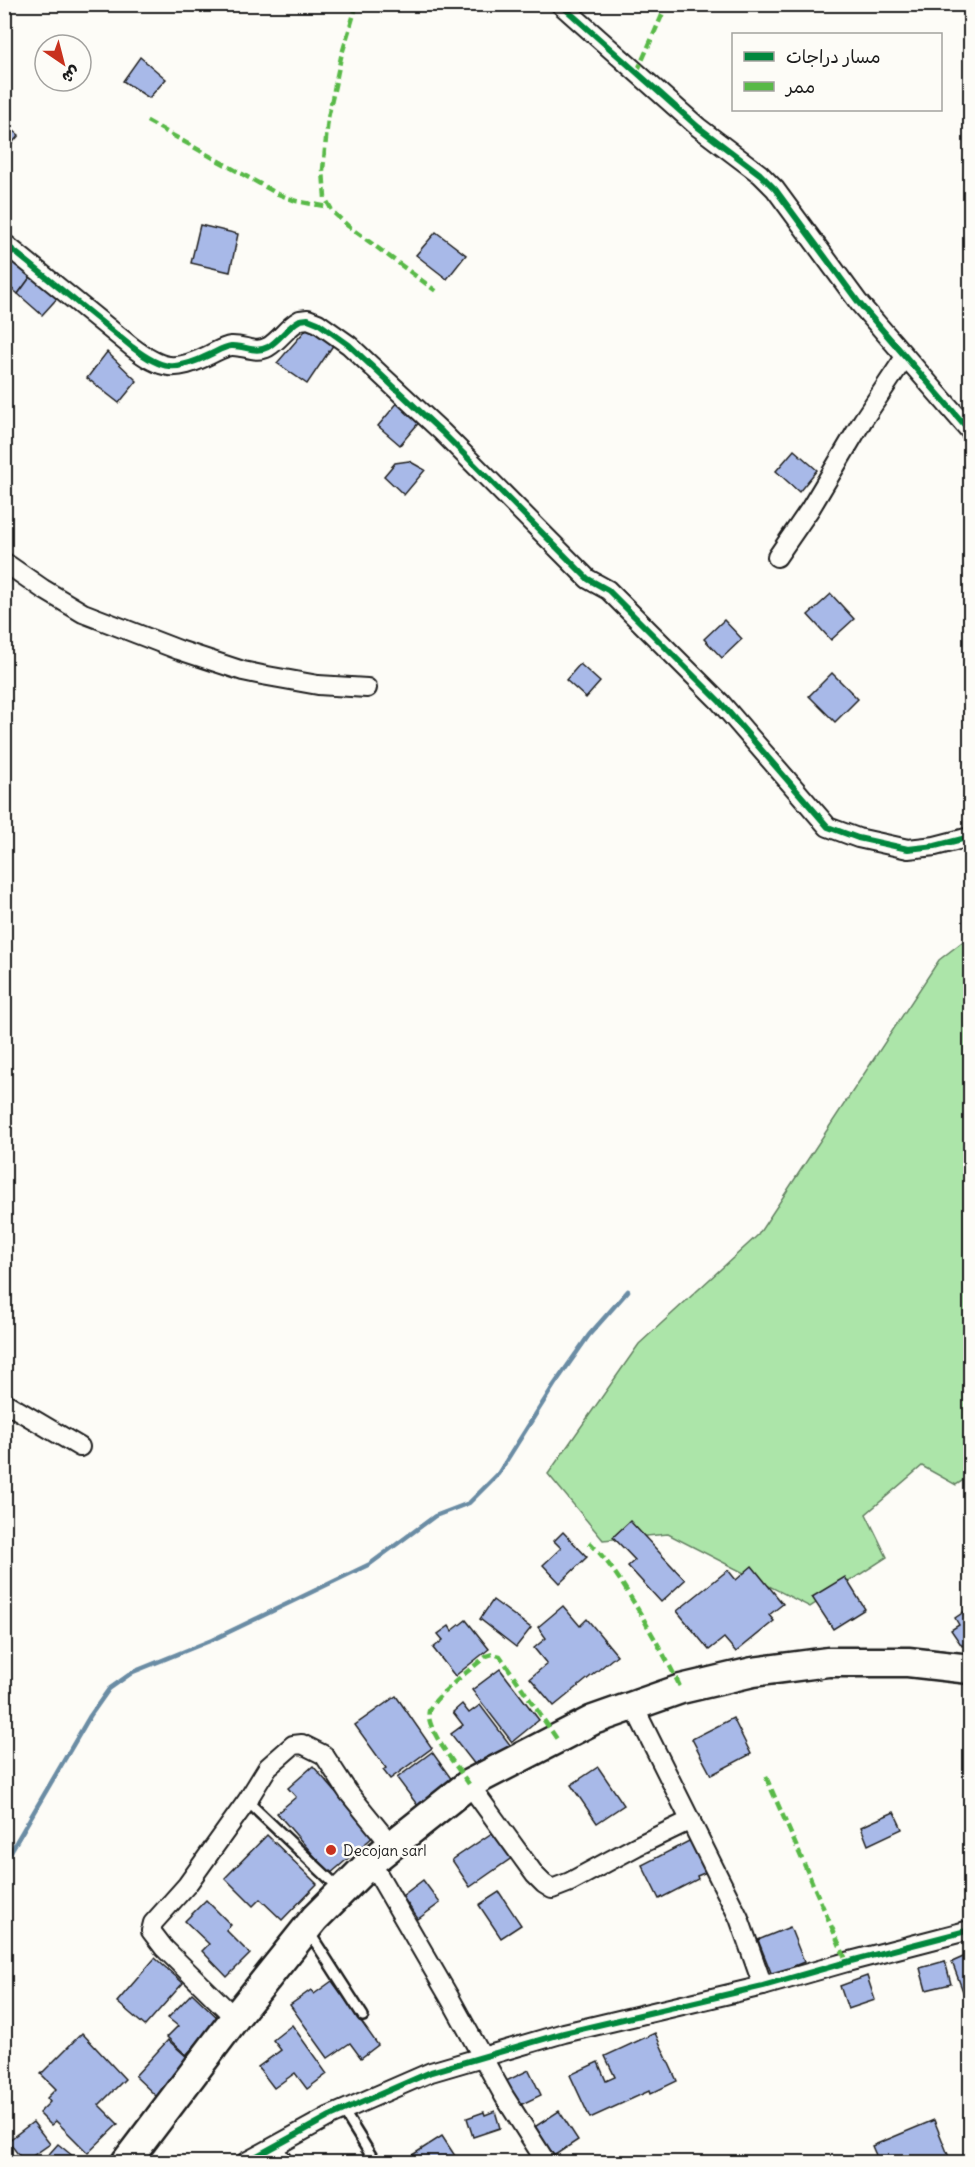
<svg xmlns="http://www.w3.org/2000/svg" width="975" height="2167" viewBox="0 0 975 2167" font-family="Delius,'Playpen Sans Arabic',sans-serif">
<style>
.green{fill:#ace5a9;stroke:#648062;stroke-width:1.5}
.lines{fill:none;stroke-linecap:round;stroke-linejoin:round}
.stream{stroke:#6b8ca4;stroke-width:4.5}
.building{fill:#a8b9e8;stroke:#1c1c1c;stroke-width:1.5}
.lane-casing{stroke:#1c1c1c;stroke-width:14}
.street-casing{stroke:#1c1c1c;stroke-width:22}
.primary-casing{stroke:#1c1c1c;stroke-width:33}
.lane{stroke:#fdfcf7;stroke-width:9}
.street{stroke:#fdfcf7;stroke-width:18}
.primary{stroke:#fdfcf7;stroke-width:28}
.quiet{stroke:#58b947;stroke-width:4.5;stroke-dasharray:9 4.5;stroke-linecap:butt}
.cycleway-casing{stroke:#fdfcf7;stroke-width:10}
.cycleway{stroke:#00873e;stroke-width:6}
.poi-dot{fill:#c8321e;stroke:#fdfcf7;stroke-width:2}
.labels{text-anchor:middle;dominant-baseline:central;stroke-width:5;stroke-linejoin:round;paint-order:stroke}
.poi-label{font-size:15px;fill:#1c1c1c;stroke:#fdfcf7;text-anchor:start}
</style>
<rect width="100%" height="100%" fill="#fdfcf7"/>
<filter id="ink" filterUnits="userSpaceOnUse"><feTurbulence type="fractalNoise" baseFrequency=".0167" numOctaves="2"/><feDisplacementMap in="SourceGraphic" scale="12" xChannelSelector="R" yChannelSelector="G"/><feConvolveMatrix kernelMatrix="1 2 1 2 8 2 1 2 1" color-interpolation-filters="sRGB"/></filter>
<g filter="url(#ink)">
<path class="green" d="M970,936V1476L956,1485L922,1466L866,1514L887,1557L810,1607L668,1534L603,1540L548,1474L639,1344L758,1235L939,960Z"/>
<g class="lines">
<path class="stream" d="M4,1863L90,1716L109,1689L133,1672L212,1640L370,1564L435,1516L469,1503L498,1474L554,1385L589,1335L628,1291"/>
</g>
<g class="building">
<path d="M140,57L166,79L149,98L123,81Z"/>
<path d="M4,123L19,135L4,153Z"/>
<path d="M200,225L238,234L230,272L191,263Z"/>
<path d="M436,232L466,255L447,279L416,255Z"/>
<path d="M9,250L34,272L18,294L4,282V256Z"/>
<path d="M34,272L62,293L42,315L18,294Z"/>
<path d="M310,325L336,341L307,384L277,363Z"/>
<path d="M107,352L137,381L119,403L87,378Z"/>
<path d="M399,401L421,420L400,445L378,426Z"/>
<path d="M794,450L817,470L799,492L776,471Z"/>
<path d="M409,461L425,470L404,495L384,476L395,463Z"/>
<path d="M831,594L854,619L831,640L808,615Z"/>
<path d="M724,620L742,639L722,658L704,639Z"/>
<path d="M580,664L600,682L586,698L566,680Z"/>
<path d="M832,673L858,699L835,722L809,696Z"/>
<path d="M630,1521L685,1580L661,1602L628,1566L635,1560L613,1537Z"/>
<path d="M563,1532L587,1557L560,1583L543,1565L561,1548L554,1541Z"/>
<path d="M752,1566L783,1604L769,1615L774,1621L736,1652L724,1638L709,1650L677,1611L728,1570L736,1580Z"/>
<path d="M845,1577L865,1609L833,1629L812,1597Z"/>
<path d="M493,1600L531,1628L516,1647L480,1619Z"/>
<path d="M563,1606L580,1626L587,1619L617,1655L554,1706L530,1678L547,1664L534,1648L546,1638L538,1627Z"/>
<path d="M970,1608V1641L962,1646L951,1630L959,1625L955,1618Z"/>
<path d="M466,1620L489,1649L455,1676L433,1648L443,1640L438,1634L449,1626L452,1631Z"/>
<path d="M500,1669L539,1720L512,1742L472,1690Z"/>
<path d="M396,1696L432,1748L390,1779L383,1770L386,1768L355,1725Z"/>
<path d="M462,1704L469,1713L480,1705L511,1746L479,1770L451,1734L463,1725L453,1712Z"/>
<path d="M733,1718L751,1754L711,1775L692,1739Z"/>
<path d="M432,1752L455,1784L421,1810L397,1778Z"/>
<path d="M313,1766L374,1836L330,1874L277,1813L296,1797L288,1788Z"/>
<path d="M598,1767L624,1805L597,1823L571,1785Z"/>
<path d="M894,1812L902,1829L868,1845L861,1827Z"/>
<path d="M495,1831L513,1857L470,1887L452,1860Z"/>
<path d="M267,1835L317,1884L282,1920L260,1899L253,1906L225,1878Z"/>
<path d="M693,1839L709,1871L697,1876L698,1879L659,1899L642,1865Z"/>
<path d="M423,1880L440,1903L418,1919L402,1896Z"/>
<path d="M499,1892L521,1925L501,1938L479,1905Z"/>
<path d="M206,1900L231,1925L226,1930L250,1954L227,1977L202,1951L209,1944L185,1921Z"/>
<path d="M790,1927L804,1962L772,1975L758,1940Z"/>
<path d="M970,1954V1992L964,1994L952,1962Z"/>
<path d="M155,1958L183,1983L145,2026L117,2002Z"/>
<path d="M945,1961L951,1984L926,1990L920,1968Z"/>
<path d="M867,1976L875,2000L848,2009L840,1986Z"/>
<path d="M332,1981L378,2045L361,2058L350,2043L328,2058L290,2005L311,1990L314,1994Z"/>
<path d="M192,1993L219,2019L186,2055L167,2037L178,2026L168,2018Z"/>
<path d="M292,2025L327,2074L307,2089L295,2073L274,2088L258,2067L281,2050L273,2040Z"/>
<path d="M82,2033L125,2079L99,2105L118,2124L88,2153L56,2121L51,2125L39,2113L50,2102L47,2098L56,2089L41,2074Z"/>
<path d="M655,2033L677,2081L650,2094L649,2091L590,2118L570,2075L598,2062L606,2081L615,2077L605,2056Z"/>
<path d="M168,2040L188,2058L169,2079L172,2081L157,2097L135,2076Z"/>
<path d="M529,2070L541,2095L518,2106L506,2081Z"/>
<path d="M495,2111L500,2128L473,2137L467,2118L484,2112L485,2115Z"/>
<path d="M559,2111L578,2140L552,2157L533,2128Z"/>
<path d="M934,2120L951,2162H879L872,2146Z"/>
<path d="M33,2122L50,2144L24,2162L8,2141Z"/>
<path d="M442,2136L459,2162H409L406,2159Z"/>
<path d="M58,2144L79,2161L78,2162H42Z"/>
</g>
<g class="lines">
<defs>
<g id="lane">
<path d="M247,1801L339,1888"/>
<path d="M309,1932L363,2016"/>
<path d="M343,2110L375,2162"/>
<path d="M277,2146L288,2162"/>
</g>
<g id="street">
<path d="M560,4L698,127L760,174L775,189L859,303L970,431"/>
<path d="M4,243L132,347C162,370 175,372 209,355C216,352 223,347 231,346C244,345 255,354 268,347C280,340 287,327 300,320L308,319L318,323L349,345L442,432L588,579L608,590L720,702L828,827L858,838L908,849L935,846L970,837"/>
<path d="M777,557L810,509L863,420L905,357"/>
<path d="M4,562L43,589L83,613L179,650L243,671L262,675L318,685L367,688"/>
<path d="M4,1402L80,1447"/>
<path d="M633,1705L739,1918L763,1986"/>
<path d="M469,1784L535,1875L544,1884L552,1889L570,1882L637,1846L691,1820"/>
<path d="M371,1862L451,2000L504,2096L546,2162"/>
<path d="M235,2018L164,1948L151,1931L153,1923L187,1885L247,1801L268,1767L293,1745L302,1744L324,1755L348,1792L391,1845"/>
<path d="M246,2162L330,2116L431,2072L564,2033L763,1986L847,1962L970,1930"/>
</g>
<path id="primary" d="M126,2162L235,2018L315,1918L371,1862L469,1784L593,1720L681,1689L753,1672L828,1662H908L970,1669"/>
</defs>
<use href="#lane" class="lane-casing"/>
<use href="#street" class="street-casing"/>
<use href="#primary" class="primary-casing"/>
<use href="#lane" class="lane"/>
<use href="#street" class="street"/>
<use href="#primary" class="primary"/>
<g class="quiet">
<path d="M357,4L341,57L328,118L323,170L325,198L333,212L348,226L436,291"/>
<path d="M637,72L667,4"/>
<path d="M147,121L278,194L296,201L329,207"/>
<path d="M589,1542C612,1564 627,1591 643,1618C656,1642 670,1664 681,1689"/>
<path d="M967,1566V1551L970,1535"/>
<path d="M766,1777L847,1962"/>
<path d="M469,1784C459,1769 425,1729 429,1711C433,1697 474,1667 486,1656L493,1654L500,1656L557,1739"/>
</g>
<defs>
<g id="cycleway">
<path d="M560,4L698,127L760,174L775,189L859,303L970,431"/>
<path d="M4,243L132,347C162,370 175,372 209,355C216,352 223,347 231,346C244,345 255,354 268,347C280,340 287,327 300,320L308,319L318,323L349,345L442,432L588,579L608,590L720,702L828,827L858,838L908,849L935,846L970,837"/>
<path d="M246,2162L330,2116L431,2072L564,2033L763,1986L847,1962L970,1930"/>
</g>
</defs>
<use href="#cycleway" class="cycleway-casing"/>
<use href="#cycleway" class="cycleway"/>
</g>
</g>
<circle class="poi-dot" cx="331" cy="1850" r="6"/>
<g class="labels">
<g class="poi-label">
<text x="343" y="1850">Decojan sarl</text>
</g>
</g>
<rect width="975" height="2167" fill="none" stroke="#fdfcf7" stroke-width="24"/>
<rect x="12" y="12" width="951" height="2143" fill="none" stroke="#1c1c1c" stroke-width="2" filter="url(#ink)"/>
<rect x="732" y="33" width="210" height="78" fill="#fdfcf7" stroke="#a3a29f" stroke-width="1.5"/>
<rect x="744" y="52" width="30" height="9" fill="#00873e" stroke="#a3a29f" stroke-width="1.5"/>
<text x="786" y="63" font-size="18" fill="#1c1c1c">مسار دراجات</text>
<rect x="744" y="82" width="30" height="9" fill="#58b947" stroke="#a3a29f" stroke-width="1.5"/>
<text x="786" y="93" font-size="18" fill="#1c1c1c">ممر</text>
<g transform="translate(63 63) rotate(145)"><circle r="28" fill="#fdfcf7" stroke="#a3a29f" stroke-width="1.5"/>
<path d="M0-4.5L10 22L0 15L-10 22Z" fill="#c8321e"/>
<text y="-9" font-size="16" font-weight="bold" text-anchor="middle" fill="#1c1c1c">ش</text>
</g>
</svg>
